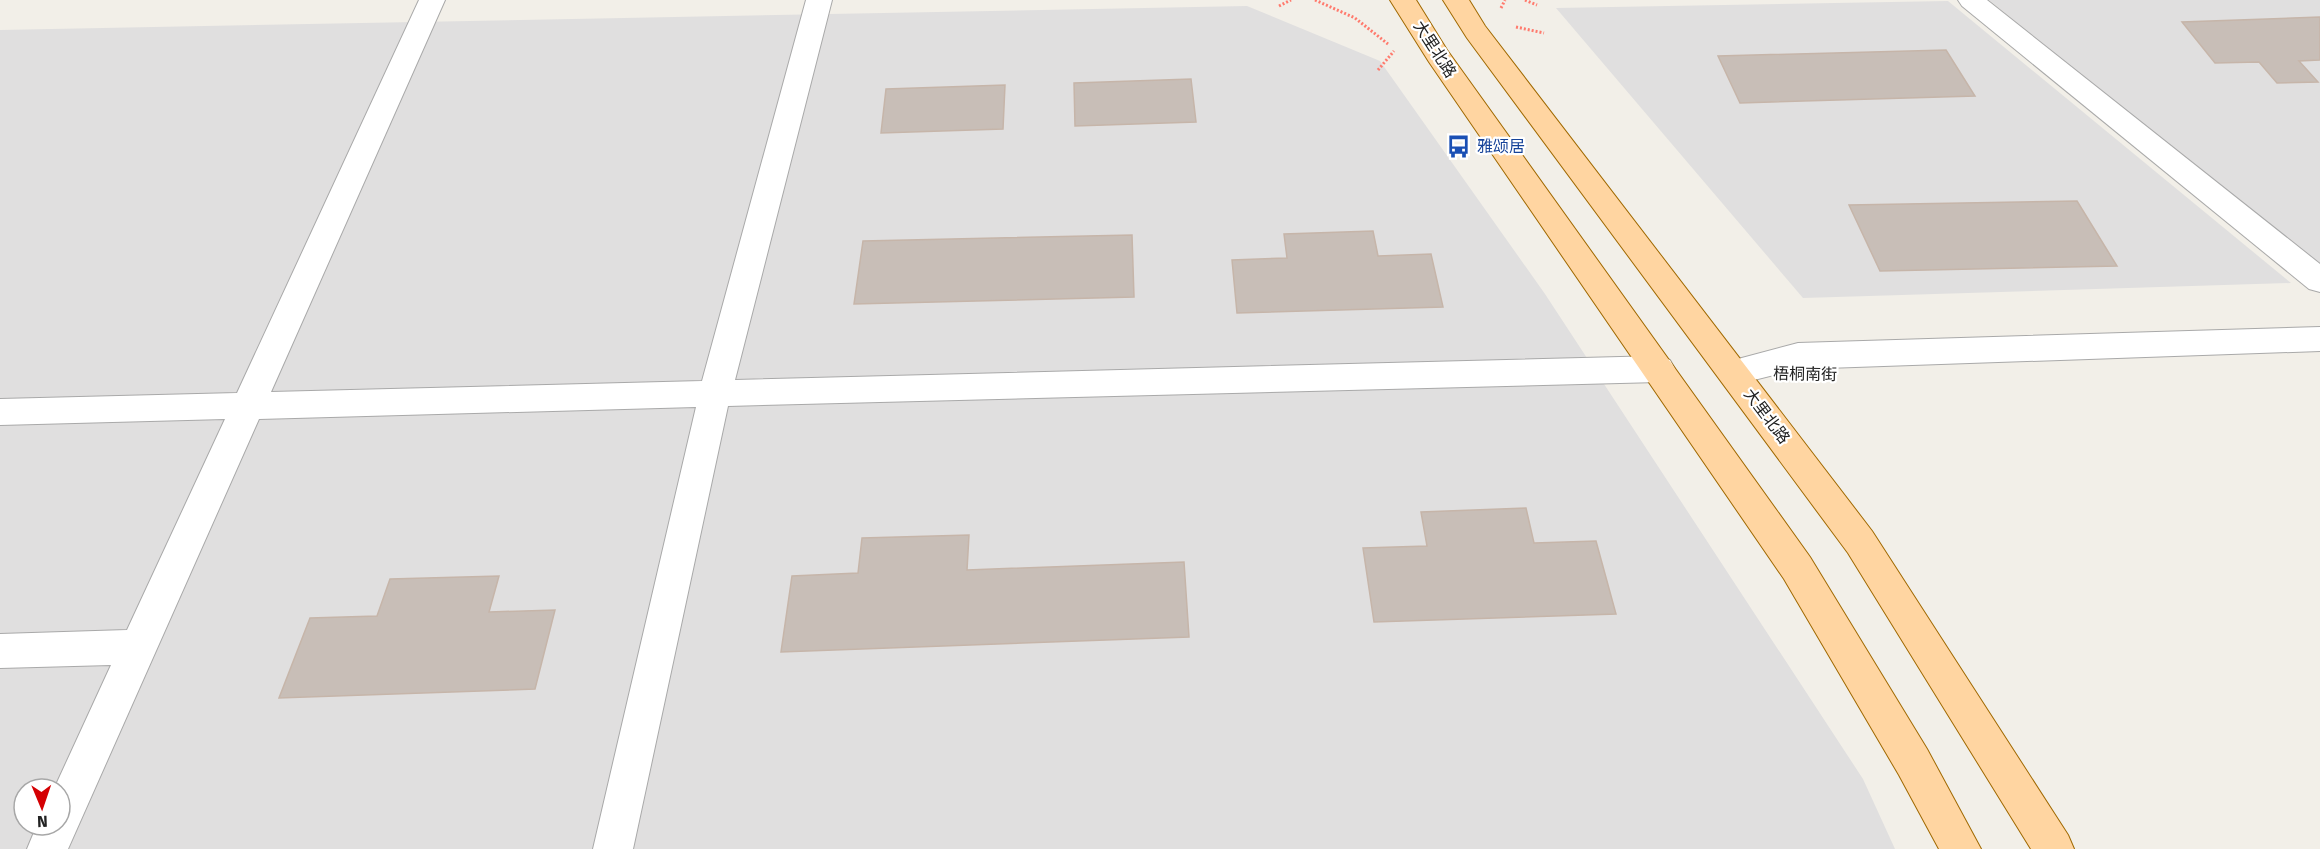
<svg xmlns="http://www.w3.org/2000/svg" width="2320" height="849" viewBox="0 0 2320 849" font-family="'Fira Sans','Noto Sans SC',sans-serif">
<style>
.residential{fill:#e0dfdf;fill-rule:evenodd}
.building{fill:#c8beb7;stroke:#c6b5a9;stroke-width:1.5}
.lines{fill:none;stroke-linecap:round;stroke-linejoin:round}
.minor-casing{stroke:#a9a9a9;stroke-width:2}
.major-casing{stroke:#a06900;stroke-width:2}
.path{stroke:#ff7a6d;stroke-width:3;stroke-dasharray:2 2;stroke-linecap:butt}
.minor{fill:#fff;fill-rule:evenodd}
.major{fill:#ffd5a1;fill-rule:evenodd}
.labels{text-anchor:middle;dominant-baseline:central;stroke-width:4.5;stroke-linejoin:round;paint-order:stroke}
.street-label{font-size:16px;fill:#222;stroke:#fff}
.transit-label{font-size:16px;fill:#164399;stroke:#fff;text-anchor:start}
</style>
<rect width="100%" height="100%" fill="#f2efe8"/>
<g class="residential">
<path d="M1989,0H2320V270Z"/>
<path d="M1948,1L2291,283L1803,298L1556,8Z"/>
<path d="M1247,6L1380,61L1545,294L1863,779L1895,849H0V30ZM24,789H60V825H24Z"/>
</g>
<g class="building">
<path d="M2320,17V60L2299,61L2318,82L2277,83L2259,62L2215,63L2182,22Z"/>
<path d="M1946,50L1975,96L1740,103L1718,56Z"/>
<path d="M1191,79L1196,122L1075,126L1074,83Z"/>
<path d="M1005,85L1003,129L881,133L886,89Z"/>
<path d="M2077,201L2117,266L1880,271L1849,205Z"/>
<path d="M1373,231L1378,256L1431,254L1443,307L1237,313L1232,260L1287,258L1284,234Z"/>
<path d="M1132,235L1134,297L854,304L863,241Z"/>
<path d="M1526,508L1534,543L1596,541L1616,614L1374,622L1363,548L1427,546L1421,512Z"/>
<path d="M969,535L967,570L1184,562L1189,637L781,652L792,576L858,573L862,538Z"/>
<path d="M499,576L489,612L555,610L535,689L279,698L310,618L377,616L390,579Z"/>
</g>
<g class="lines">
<defs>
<g id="minor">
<path d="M419,0H445L271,392L702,381L806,0H832L735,380L1659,356L1670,360L1675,369L1670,378L1659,382L728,406L633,849H593L696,407L259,419L68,849H27L37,825H60V789H54L111,665L0,668V634L127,630L225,419L0,425V399L237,393Z"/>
<path d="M1958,0H1987L2320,264V292L2309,289L1962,6Z"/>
<path d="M2320,327V351L1798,369L1734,385L1723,381L1718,372L1723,363L1798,343Z"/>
</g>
<g id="major">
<path d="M1390,0H1416L1447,50L1810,557L1927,749L1981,849H1939L1899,775L1784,579L1429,62Z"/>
<path d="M1443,0H1469L1485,26L1872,531L2068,835L2074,849H2031L1848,553L1467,38Z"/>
</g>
</defs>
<use href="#minor" class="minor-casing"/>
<use href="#major" class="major-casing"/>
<g class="path">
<path d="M1315,0L1355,18L1388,44"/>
<path d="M1525,0L1537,5"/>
<path d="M1279,6L1291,0"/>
<path d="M1501,8L1505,0"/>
<path d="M1516,27L1544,33"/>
<path d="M1378,70L1394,51"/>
</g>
<use href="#minor" class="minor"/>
<use href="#major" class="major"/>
</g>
<defs>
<symbol id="bus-bare" viewBox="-9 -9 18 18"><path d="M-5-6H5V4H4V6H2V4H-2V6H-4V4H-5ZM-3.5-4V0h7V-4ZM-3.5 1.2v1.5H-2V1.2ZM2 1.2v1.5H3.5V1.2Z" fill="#1a4fb4" stroke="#fff" stroke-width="2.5" paint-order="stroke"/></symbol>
</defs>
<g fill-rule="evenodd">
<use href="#bus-bare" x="1442" y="130" width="33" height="33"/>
</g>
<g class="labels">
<g class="street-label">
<text transform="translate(1435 49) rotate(57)">大里北路</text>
<text transform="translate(1805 374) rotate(1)">梧桐南街</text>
<text transform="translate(1767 416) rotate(53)">大里北路</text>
</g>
<g class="transit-label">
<text x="1477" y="146">雅颂居</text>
</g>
</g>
<g transform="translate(42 807) rotate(178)"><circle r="28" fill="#ffffff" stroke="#a7a7a7" stroke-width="1.5"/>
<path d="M0-4.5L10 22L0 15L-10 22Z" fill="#d40003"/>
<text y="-9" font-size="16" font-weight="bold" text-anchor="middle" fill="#222222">N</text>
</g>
</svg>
